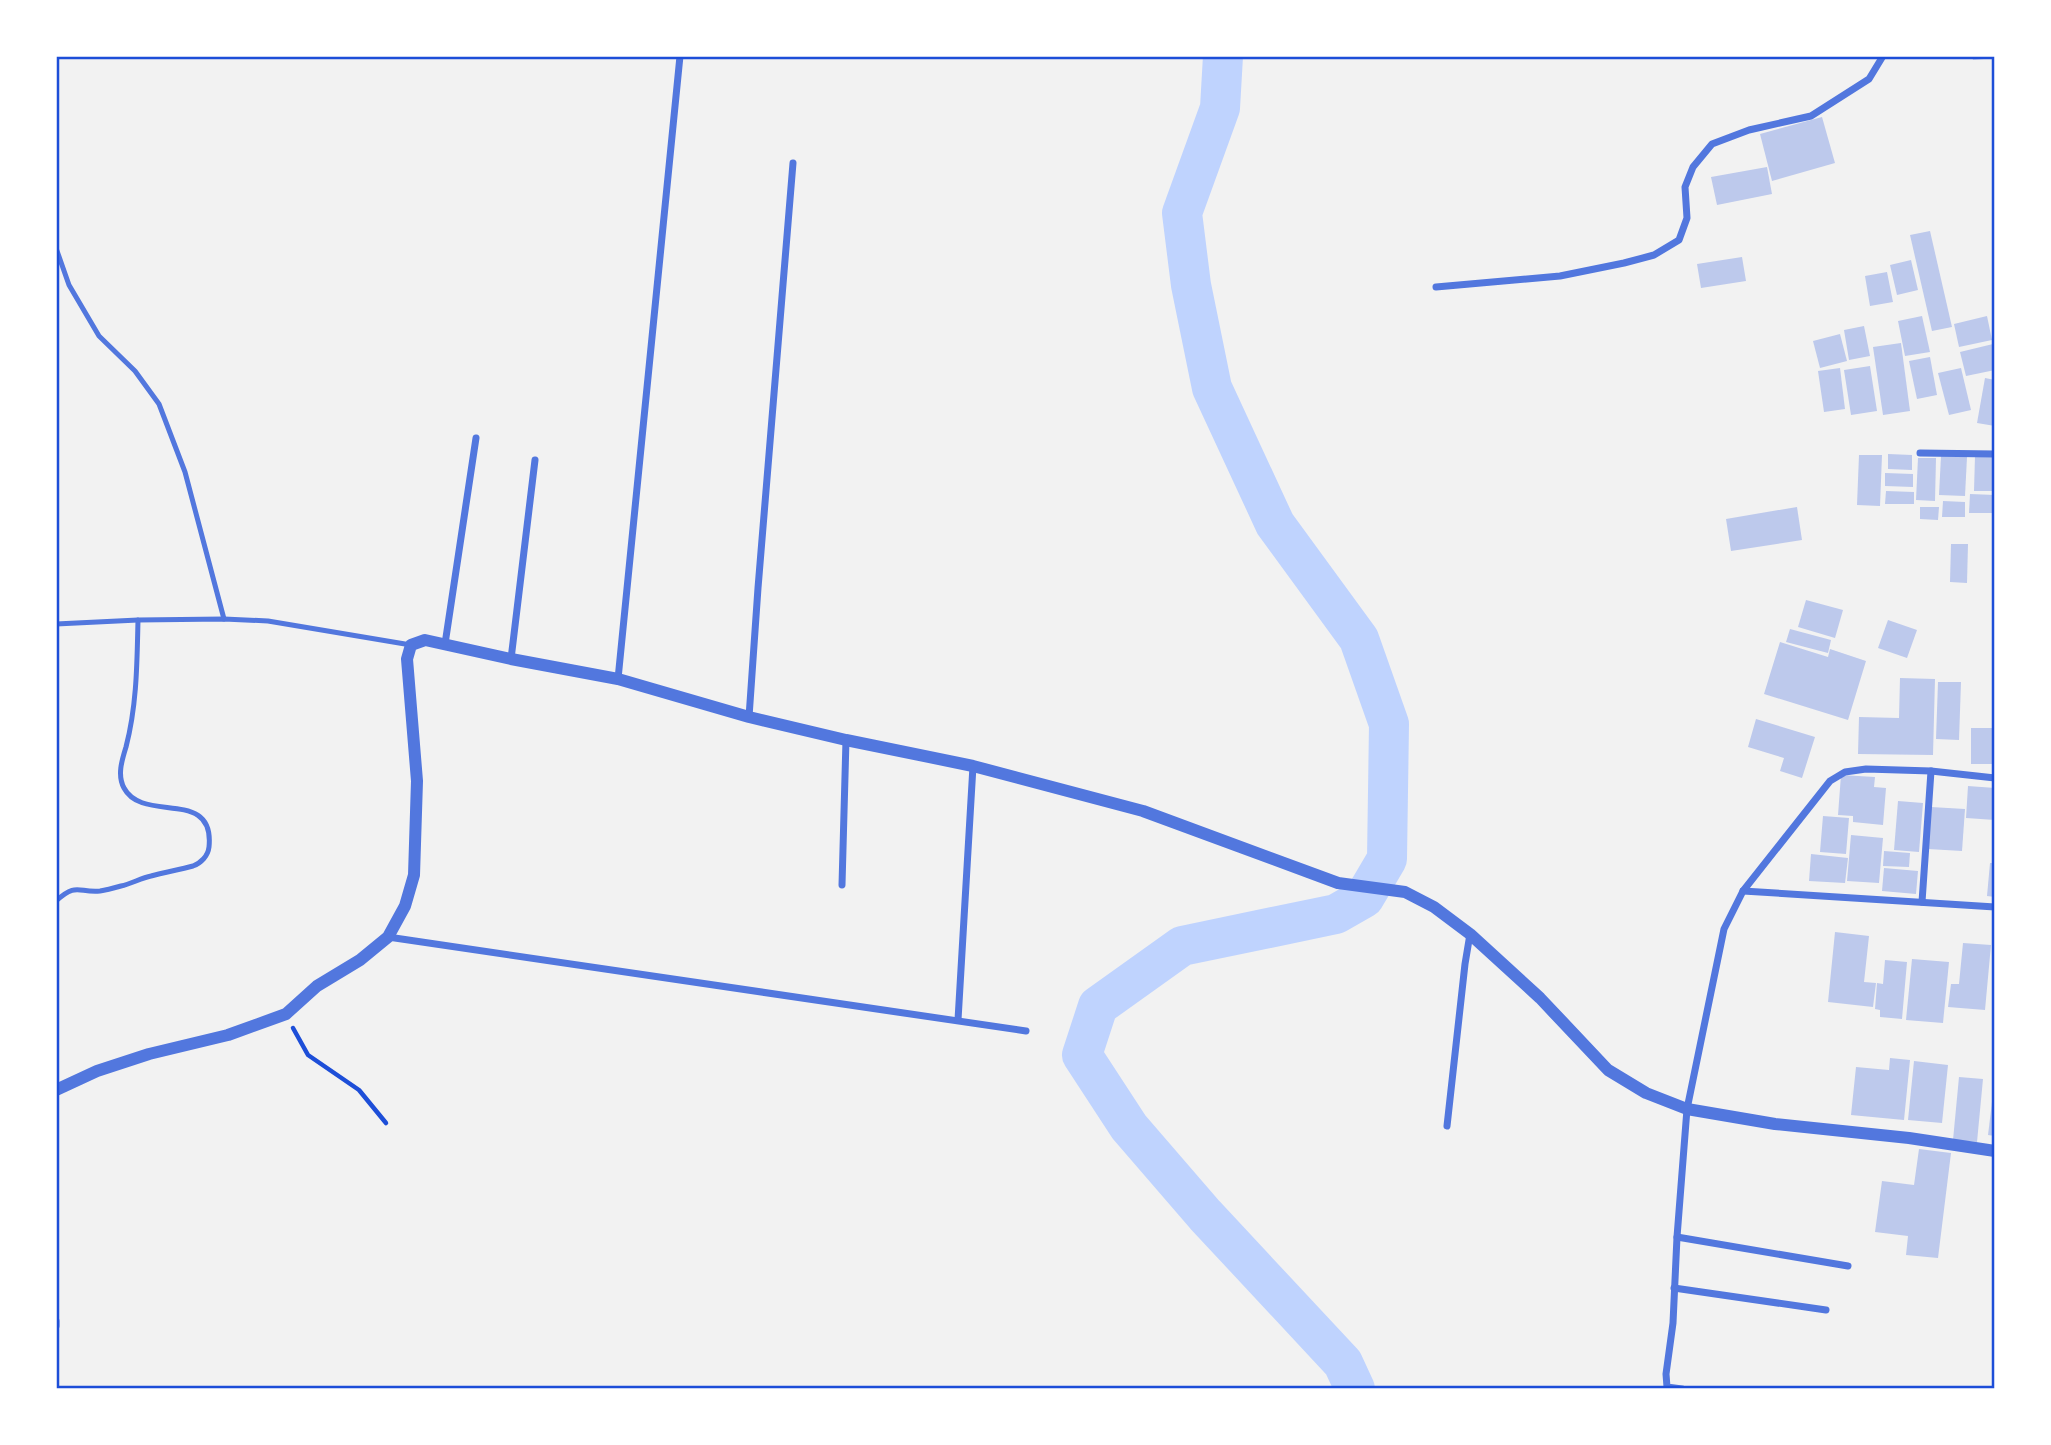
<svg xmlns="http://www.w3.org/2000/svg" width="2051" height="1445" viewBox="0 0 2051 1445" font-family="'PT Sans',sans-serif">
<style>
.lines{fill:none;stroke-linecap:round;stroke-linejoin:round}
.river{stroke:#bfd3fe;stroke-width:40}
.building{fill:#bdc9ec}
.path{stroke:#1d4ed8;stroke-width:4.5}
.service{stroke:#5277de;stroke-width:5}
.minor{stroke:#5277de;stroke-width:7}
.tertiary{stroke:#5277de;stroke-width:12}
.neatline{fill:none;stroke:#1d4ed8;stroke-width:2.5}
</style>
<rect width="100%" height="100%" fill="#f2f2f2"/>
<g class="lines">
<path class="river" d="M1223,56L1220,108L1182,213L1191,285L1212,388L1275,524L1359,639L1389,724L1387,859L1364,898L1336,914L1182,946L1098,1006L1082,1055L1129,1127L1205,1215L1343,1363L1355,1389"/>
</g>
<g class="building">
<path d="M1972,56H1995V58L1973,60Z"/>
<path d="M1822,117L1835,163L1772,181L1760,134Z"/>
<path d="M1767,167L1772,194L1717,205L1711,177Z"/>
<path d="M1930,231L1952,327L1932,331L1910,235Z"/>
<path d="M1742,257L1746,281L1701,288L1697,264Z"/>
<path d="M1911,260L1918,290L1897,295L1890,265Z"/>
<path d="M1887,272L1893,302L1870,306L1865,276Z"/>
<path d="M1922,316L1930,352L1905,356L1898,321Z"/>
<path d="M1987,316L1992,340L1959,347L1954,324Z"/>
<path d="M1864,326L1870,356L1849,360L1844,330Z"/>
<path d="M1840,334L1847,361L1820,368L1813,341Z"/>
<path d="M1901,343L1910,411L1883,415L1873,347Z"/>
<path d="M1993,344L1995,370L1966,376L1960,352Z"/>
<path d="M1930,357L1937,395L1917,399L1909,361Z"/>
<path d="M1870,366L1877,411L1851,415L1844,370Z"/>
<path d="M1840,368L1845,409L1824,412L1818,371Z"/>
<path d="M1961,368L1971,410L1949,415L1938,373Z"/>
<path d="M1985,378L1995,380V426L1977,423Z"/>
<path d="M1888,454L1912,455V470L1888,469Z"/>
<path d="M1859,455H1882L1880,506L1857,505Z"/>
<path d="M1941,456L1967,457L1965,496L1939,495Z"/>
<path d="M1975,456H1995V491H1974Z"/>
<path d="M1918,458H1936L1935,501L1916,500Z"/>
<path d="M1885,473L1913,474V487L1885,486Z"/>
<path d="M1886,491L1914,492V504H1885Z"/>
<path d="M1970,494L1995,495V513H1969Z"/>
<path d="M1943,501L1965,502V517H1942Z"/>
<path d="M1797,507L1802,540L1731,551L1726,519Z"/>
<path d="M1920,507H1939L1938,520L1920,519Z"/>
<path d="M1951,544H1968L1967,583L1950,582Z"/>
<path d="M1806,600L1843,610L1835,638L1798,627Z"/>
<path d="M1888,620L1917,630L1907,658L1878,648Z"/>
<path d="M1790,629L1831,640L1828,653L1786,642Z"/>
<path d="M1780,642L1828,657L1830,649L1866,661L1848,720L1764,694Z"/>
<path d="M1900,678L1935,679L1933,755L1858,754L1859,717L1899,718Z"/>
<path d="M1938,682H1961L1959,740L1936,739Z"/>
<path d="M1756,719L1815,737L1802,778L1780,771L1784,758L1748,747Z"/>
<rect x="1971" y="728" width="24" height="36"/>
<path d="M1841,775L1875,777L1874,787L1886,788L1883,825L1853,822V816L1838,815Z"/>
<path d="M1968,786L1995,788V820L1966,818Z"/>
<path d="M1898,801L1923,803L1919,852L1894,850Z"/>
<path d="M1931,807L1965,809L1962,851L1928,849Z"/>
<path d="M1823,816L1849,818L1846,854L1820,852Z"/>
<path d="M1851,835L1883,838L1879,883L1847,881Z"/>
<path d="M1884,851L1910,853L1909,867L1883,866Z"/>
<path d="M1811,854L1848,858L1845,883L1809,881Z"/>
<path d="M1990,863H1995V897L1987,896Z"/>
<path d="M1884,868L1918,871L1916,894L1882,891Z"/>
<path d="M1835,932L1869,936L1864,982L1876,983L1873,1007L1828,1002Z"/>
<path d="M1963,943L1991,945L1985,1010L1948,1007L1951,984H1959Z"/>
<path d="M1912,959L1949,962L1943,1023L1906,1020Z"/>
<path d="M1885,960L1907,962L1902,1019L1880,1017V1010L1875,1009L1877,983L1883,984Z"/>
<path d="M1890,1058L1910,1060L1904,1120L1851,1115L1856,1067L1889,1070Z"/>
<path d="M1914,1061L1948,1065L1942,1123L1908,1120Z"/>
<path d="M1959,1077L1983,1079L1977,1142L1953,1140Z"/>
<path d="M1993,1094L1995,1095V1136L1988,1135Z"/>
<path d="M1919,1149L1951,1153L1938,1258L1906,1255L1908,1236L1875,1232L1882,1181L1914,1185Z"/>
</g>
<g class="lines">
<path class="path" d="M293,1028L308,1055L359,1090L386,1123"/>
<g class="service">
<path d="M56,248L69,285L99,336L135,371L159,404L185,472L224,619"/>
<path d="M56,624L138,620L224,619L268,621L411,645"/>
<path d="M56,901C77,882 78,893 100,891C107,890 114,888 121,886C131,884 141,878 151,876C165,872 179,870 193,866C201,863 208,856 209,847C215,787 143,824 124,788C117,775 122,760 126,747C137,705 137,662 138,620"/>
</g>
<g class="minor">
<path d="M1436,287L1560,276L1624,263L1654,255L1679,240L1687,218L1685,187L1693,167L1712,144L1749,130L1811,116L1869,79L1883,56"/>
<path d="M1920,453L1995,454"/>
<path d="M445,644L476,438"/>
<path d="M511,659L535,460"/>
<path d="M618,679L680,56"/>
<path d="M749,717L758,588L793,163"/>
<path d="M842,885L846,740"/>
<path d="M1743,891L1995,907"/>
<path d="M1922,902L1931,771"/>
<path d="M388,937L1026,1031"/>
<path d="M958,1020L973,766"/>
<path d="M1447,1126L1465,964L1470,934"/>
<path d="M1677,1237L1848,1266"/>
<path d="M1674,1288L1826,1310"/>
<path d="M56,1321V1326"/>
<path d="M1682,1389L1667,1387L1666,1374L1673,1323L1677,1237L1687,1109L1724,929L1743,891L1830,781L1845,772L1866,769L1931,771L1995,778"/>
</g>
<path class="tertiary" d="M56,1090L97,1071L149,1054L228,1035L286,1014L317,986L360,960L388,937L405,906L414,875L417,781L407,659L411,645L425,640L511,659L618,679L749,717L846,740L973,766L1143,811L1338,883L1405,892L1434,907L1470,934L1540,998L1608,1070L1646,1093L1687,1109L1775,1124L1909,1138L1995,1151"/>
</g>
<rect width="2051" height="1445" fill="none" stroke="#ffffff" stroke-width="116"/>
<rect x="58" y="58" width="1935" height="1329" class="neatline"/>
</svg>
